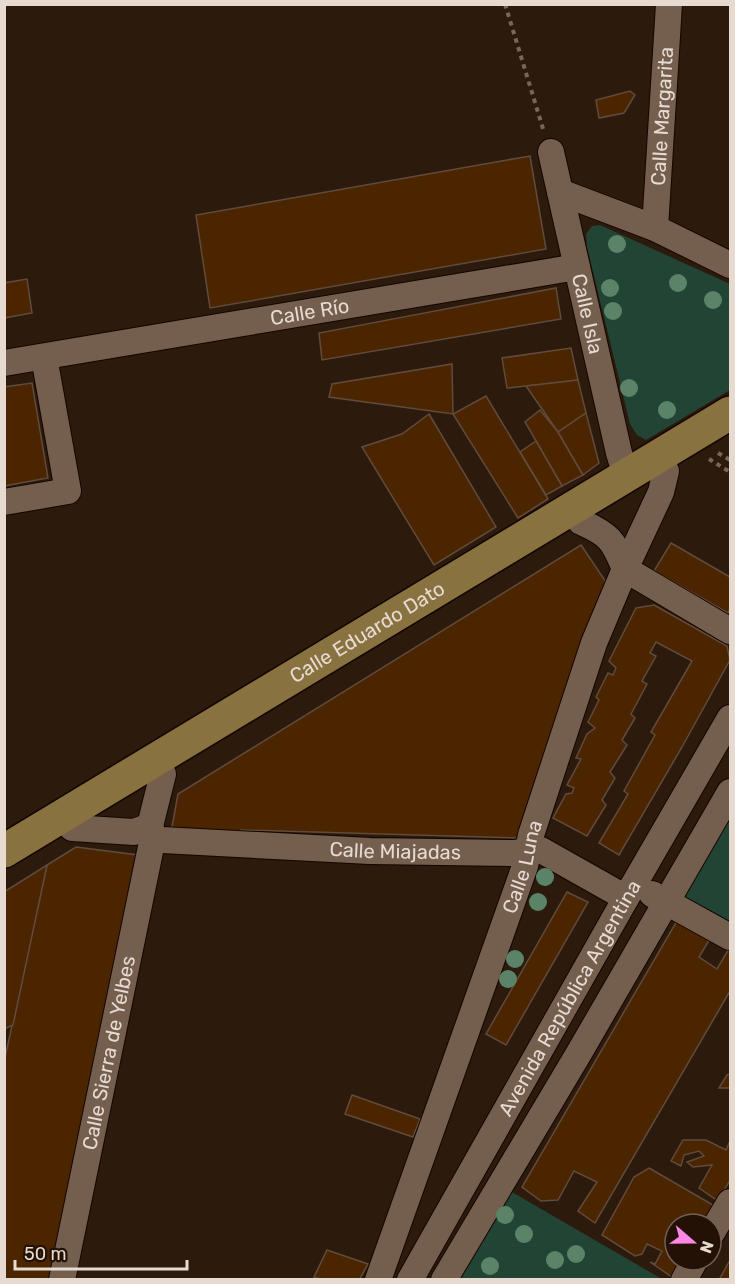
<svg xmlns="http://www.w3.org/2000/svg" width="735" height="1284" viewBox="0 0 735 1284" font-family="Rubik,sans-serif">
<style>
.green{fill:#224435}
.building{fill:#4b2500;stroke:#614b3c;stroke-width:1.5}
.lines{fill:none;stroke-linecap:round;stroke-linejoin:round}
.minor-casing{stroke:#140500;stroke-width:28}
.major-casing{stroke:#140500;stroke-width:36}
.path{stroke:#77675b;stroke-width:4;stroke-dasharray:4.5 4.5;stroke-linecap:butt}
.minor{stroke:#745e4e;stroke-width:26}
.major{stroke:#88723f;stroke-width:33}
.tree{fill:#5a8367}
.labels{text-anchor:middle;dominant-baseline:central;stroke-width:5;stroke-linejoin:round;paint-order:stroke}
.street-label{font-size:20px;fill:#e7dad1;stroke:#221104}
</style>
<rect width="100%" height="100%" fill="#2c1a0c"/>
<g class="green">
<path d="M600,225L730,284V390L646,440L637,435L630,424L587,247L586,234L592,226Z"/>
<path d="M730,814V925L682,898Z"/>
<path d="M500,1185L662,1279L451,1280Z"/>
</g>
<g class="building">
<path d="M630,91L635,95L624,113L599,118L596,100Z"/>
<path d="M530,156L546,249L210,308L196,215Z"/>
<path d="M27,279L32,313L4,318V283Z"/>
<path d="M556,288L561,319L322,360L319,333Z"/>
<path d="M571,348L578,380L507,388L502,358Z"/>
<path d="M452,364L453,414L329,397L332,384Z"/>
<path d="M578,380L586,413L558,432L526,386Z"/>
<path d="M32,383L48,478L4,486V387Z"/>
<path d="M486,396L548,499L518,518L453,414Z"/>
<path d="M540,410L558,432L583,475L562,486L525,422Z"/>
<path d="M586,413L599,463L583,475L558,432Z"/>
<path d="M429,414L496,527L434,565L362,447L402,434Z"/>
<path d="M536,441L562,486L546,495L520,452Z"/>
<path d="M671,543L730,577V608L728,613L654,571Z"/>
<path d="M581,545L606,582L520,838L241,830L242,837L171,832L178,794Z"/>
<path d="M654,605L727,646L730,660L682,747L619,855L599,843L628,794L624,791L655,735L651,732L692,661L656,642L650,653L656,656L642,681L647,684L631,714L635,718L622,740L627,745L610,772L615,778L602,800L606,805L587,836L553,818L566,794L572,793L574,788L567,785L581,759L576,758L587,734L595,728L588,722L599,700L596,697L608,673L613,675L616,668L609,661L636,608Z"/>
<path d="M76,847L138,855L49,1280H4V1062L47,865Z"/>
<path d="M47,865L13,1025L4,1029V892Z"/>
<path d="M567,892L588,902L506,1045L486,1034Z"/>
<path d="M678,919L716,929L699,957L717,969L730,947V991L595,1223L578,1211L597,1182L574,1171L558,1200L541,1201L522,1187Z"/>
<path d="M730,1074V1088H719L727,1075Z"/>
<path d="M352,1095L420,1119L413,1137L345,1114Z"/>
<path d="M683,1140H706L726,1150L730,1141V1180L718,1201L699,1188L712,1165L693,1167L687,1162L704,1156L699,1151L684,1155L681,1166L671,1161Z"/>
<path d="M649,1168L713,1205L703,1224H675V1260H685L678,1273L672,1277L650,1262L655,1264L662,1251L647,1244L642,1254L635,1256L602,1235L634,1177Z"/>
<path d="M327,1250L368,1264L359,1280H323L314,1277Z"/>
<path d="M730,1260V1280H719Z"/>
</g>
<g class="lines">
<defs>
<g id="minor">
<path id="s1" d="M551,152L619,453L626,475"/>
<path d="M560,192L655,228L730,265"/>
<path id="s2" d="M655,228L669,4"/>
<path id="s3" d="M4,363L577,267"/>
<path d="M4,502L68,491L44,357"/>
<path d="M581,522C610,535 613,540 625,569L661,492L666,471"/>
<path d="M72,828L134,832L150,826L163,774"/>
<path id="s4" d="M153,837L162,840L370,851L516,853L529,850H541L626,898"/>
<path d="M652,894L730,937"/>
<path d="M711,1234L730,1202"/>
<path id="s5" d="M62,1280L153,837L150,826"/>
<path id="s6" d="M378,1280L525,866L531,835L594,643L625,569L730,631"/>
<path id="s7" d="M410,1280L626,898L730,718"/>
<path d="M444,1280L579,1053L730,792"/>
<path d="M684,1280L695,1260"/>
</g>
<g id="major">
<path id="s8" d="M4,851L730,413"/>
</g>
</defs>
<use href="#minor" class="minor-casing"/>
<use href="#major" class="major-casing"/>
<g class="path">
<path d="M505,4L544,132"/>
<path d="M718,453L730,460"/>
<path d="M709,459L730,472"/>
</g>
<use href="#minor" class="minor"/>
<use href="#major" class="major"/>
</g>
<g class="tree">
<circle cx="617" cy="244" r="9"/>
<circle cx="678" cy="283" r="9"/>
<circle cx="610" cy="288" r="9"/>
<circle cx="713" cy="300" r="9"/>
<circle cx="613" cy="311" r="9"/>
<circle cx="629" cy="388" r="9"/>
<circle cx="667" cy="410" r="9"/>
<circle cx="545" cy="877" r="9"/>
<circle cx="538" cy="902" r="9"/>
<circle cx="515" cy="959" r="9"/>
<circle cx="508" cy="979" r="9"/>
<circle cx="505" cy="1215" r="9"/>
<circle cx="524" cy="1234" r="9"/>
<circle cx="576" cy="1254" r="9"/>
<circle cx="555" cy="1260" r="9"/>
<circle cx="490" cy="1266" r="9"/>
</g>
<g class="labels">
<g class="street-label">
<text stroke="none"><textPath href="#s2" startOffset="112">Calle Margarita</textPath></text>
<text stroke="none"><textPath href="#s3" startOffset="310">Calle Río</textPath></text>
<text stroke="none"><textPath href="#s1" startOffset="166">Calle Isla</textPath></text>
<text stroke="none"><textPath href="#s8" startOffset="424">Calle Eduardo Dato</textPath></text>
<text stroke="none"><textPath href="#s4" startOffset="243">Calle Miajadas</textPath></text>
<text stroke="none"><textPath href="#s6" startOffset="438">Calle Luna</textPath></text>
<text stroke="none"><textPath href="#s7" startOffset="324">Avenida República Argentina</textPath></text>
<text stroke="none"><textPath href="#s5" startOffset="232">Calle Sierra de Yelbes</textPath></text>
</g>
</g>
<rect width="735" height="1284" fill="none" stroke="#e7dad1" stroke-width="12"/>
<g transform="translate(693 1242) rotate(110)"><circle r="28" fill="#221104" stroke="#716156" stroke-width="1.5"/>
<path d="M0-4.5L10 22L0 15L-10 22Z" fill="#fc86e4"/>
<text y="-9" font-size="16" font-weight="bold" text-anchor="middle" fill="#e7dad1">N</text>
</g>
<path d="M15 1260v9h172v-9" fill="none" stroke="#e7dad1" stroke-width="3"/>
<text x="24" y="1260" font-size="18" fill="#e7dad1" stroke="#221104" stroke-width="4.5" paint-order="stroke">50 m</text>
</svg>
